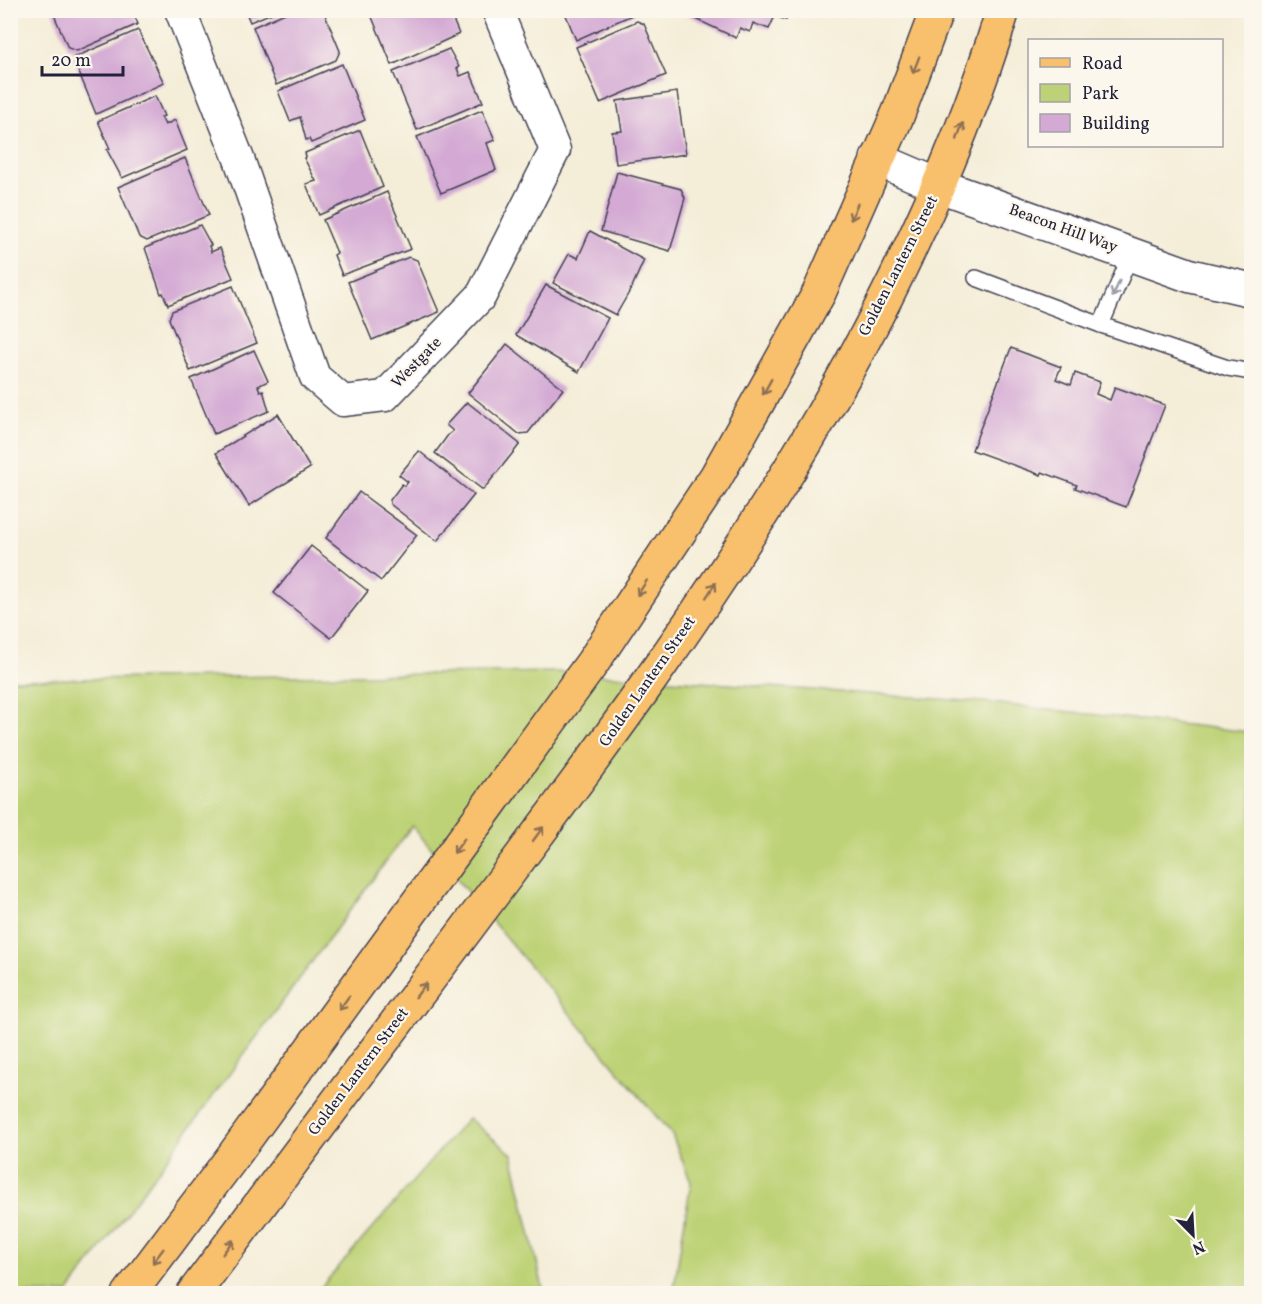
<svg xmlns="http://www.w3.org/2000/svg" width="1262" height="1304" viewBox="0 0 1262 1304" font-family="Vollkorn,serif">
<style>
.green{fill:#bdd276;stroke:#707a58;stroke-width:1.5}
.building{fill:#d4aad4}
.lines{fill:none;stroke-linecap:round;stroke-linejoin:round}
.service-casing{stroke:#424053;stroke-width:18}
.minor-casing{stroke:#424053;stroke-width:33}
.tertiary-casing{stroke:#424053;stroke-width:36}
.primary-casing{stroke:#424053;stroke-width:36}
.service{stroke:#fff;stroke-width:15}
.minor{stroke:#fff;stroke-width:30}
.tertiary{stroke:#fff;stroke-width:33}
.primary{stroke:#f8bf6c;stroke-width:33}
.oneway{stroke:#8d7054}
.oneway2{stroke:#9c9ca7}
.labels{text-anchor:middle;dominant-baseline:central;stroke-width:4.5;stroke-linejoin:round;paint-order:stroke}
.street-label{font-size:16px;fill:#22223b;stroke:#fbf7ec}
</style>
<rect width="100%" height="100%" fill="#fbf7ec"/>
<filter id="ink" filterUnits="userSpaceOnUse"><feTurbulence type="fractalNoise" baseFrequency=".0167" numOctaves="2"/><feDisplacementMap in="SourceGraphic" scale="12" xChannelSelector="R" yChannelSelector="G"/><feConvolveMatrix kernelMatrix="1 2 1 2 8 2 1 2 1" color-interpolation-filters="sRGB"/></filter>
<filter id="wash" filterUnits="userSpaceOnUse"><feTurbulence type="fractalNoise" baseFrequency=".008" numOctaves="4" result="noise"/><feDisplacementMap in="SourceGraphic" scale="24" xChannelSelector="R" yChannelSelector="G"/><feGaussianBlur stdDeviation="1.35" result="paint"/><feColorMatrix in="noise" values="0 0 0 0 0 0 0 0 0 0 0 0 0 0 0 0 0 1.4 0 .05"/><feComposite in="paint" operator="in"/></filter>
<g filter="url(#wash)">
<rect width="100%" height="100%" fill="#f4edd8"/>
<g class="green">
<path d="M557,672L982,702L1249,732L1251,730V1293H673L691,1182L672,1135L412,826L68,1293H11L10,680Z"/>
<path d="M468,1118L512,1154L544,1293H316Z"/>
</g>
<g id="blocks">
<g class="building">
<path d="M52,10H132L138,24L77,51L68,48Z"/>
<path d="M245,10H277V11L250,22Z"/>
<path d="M292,10H323L340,51L336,60L276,85L253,27Z"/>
<path d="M369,10H445L448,17L451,15L459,34L392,65Z"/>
<path d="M564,10H643L576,40Z"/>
<path d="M685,10H790L786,20L775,16L769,29L753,23L750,32L740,28L736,38L683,13Z"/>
<path d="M637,21L644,24L666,75L600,103L576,47Z"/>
<path d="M138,30L164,83L96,114L73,58Z"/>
<path d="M449,49L459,67L457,68L460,76L470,72L483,102L417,130L393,72Z"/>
<path d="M342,64L365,120L311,143L309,139L306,140L300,117L290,121L278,91Z"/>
<path d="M677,92L686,154L616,164L612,132L622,131L617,101Z"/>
<path d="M155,96L164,116L161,117L165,125L175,120L187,150L122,178L107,150L110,149L98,121Z"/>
<path d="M482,110L495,140L487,143L496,170L441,193L417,137Z"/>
<path d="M360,130L383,187L319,215L306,184L316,181L304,158L306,157L305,153Z"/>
<path d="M185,158L209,215L147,241L139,237L118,187Z"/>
<path d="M617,172L681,189L685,198L670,251L601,231Z"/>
<path d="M387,192L411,249L342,275L334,255L337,253L323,220Z"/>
<path d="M200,225L211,245L209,246L211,252L220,248L233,278L168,305L163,293L161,294L145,248Z"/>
<path d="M590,231L644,260L632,287L616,315L553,283L569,254L578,258Z"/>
<path d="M409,257L417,260L439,312L372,340L348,282Z"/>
<path d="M546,285L608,318L579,372L516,335Z"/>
<path d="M233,286L257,343L190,371L169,319L172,311Z"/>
<path d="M507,344L563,389L528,433L519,434L468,393Z"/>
<path d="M1011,348L1061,367L1056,379L1071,385L1075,373L1100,382L1096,394L1110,400L1115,387L1165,405L1126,507L1075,488L1077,485L1042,472L1041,475L972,450Z"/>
<path d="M254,350L268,381L258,386L260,391L263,390L269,411L214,434L191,379Z"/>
<path d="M467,402L520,444L483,490L435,453L448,435L453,431L446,425Z"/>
<path d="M278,414L310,468L249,506L216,453Z"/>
<path d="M419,451L474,495L437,541L390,504V500L402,484L405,486L408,482L399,475Z"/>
<path d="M359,492L417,535L381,581L326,538Z"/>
<path d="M311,546L368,591L331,638L274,593Z"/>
</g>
</g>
</g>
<g filter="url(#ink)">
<use href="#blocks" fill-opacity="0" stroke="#424053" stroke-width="1.5"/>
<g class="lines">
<defs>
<g id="service">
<path d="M976,278L1101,325L1228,368L1252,372"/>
<path d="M1101,325L1131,254"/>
</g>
<path id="minor" d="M180,10L239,159L315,377L343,401L385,396L481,296L555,150L497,10"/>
<path id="tertiary" d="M877,159L940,186L1191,276L1252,290"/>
<g id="primary">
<path d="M129,1294L231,1159L593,662L716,477L819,293L898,114L937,10"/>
<path d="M193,1294C296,1157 399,1020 501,883C702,616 905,334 1003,10"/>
</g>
</defs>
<use href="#service" class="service-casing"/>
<use href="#minor" class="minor-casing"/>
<use href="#tertiary" class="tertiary-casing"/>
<use href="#primary" class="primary-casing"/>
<use href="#service" class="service"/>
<use href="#minor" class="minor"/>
<use href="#tertiary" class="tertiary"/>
<use href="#primary" class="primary"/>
</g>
<defs><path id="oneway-shaft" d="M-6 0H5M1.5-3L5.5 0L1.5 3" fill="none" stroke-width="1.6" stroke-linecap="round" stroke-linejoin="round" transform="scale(1.5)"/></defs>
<g class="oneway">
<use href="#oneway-shaft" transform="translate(916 65) rotate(111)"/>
<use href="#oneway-shaft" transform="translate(960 131) rotate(-71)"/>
<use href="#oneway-shaft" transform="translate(854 212) rotate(113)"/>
<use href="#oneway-shaft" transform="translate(767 387) rotate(119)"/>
<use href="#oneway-shaft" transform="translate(642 588) rotate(123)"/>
<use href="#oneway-shaft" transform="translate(711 590) rotate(-57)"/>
<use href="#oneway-shaft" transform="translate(538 834) rotate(-53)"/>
<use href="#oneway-shaft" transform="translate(459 846) rotate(126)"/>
<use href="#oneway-shaft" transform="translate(421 990) rotate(-53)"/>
<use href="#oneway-shaft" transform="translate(344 1003) rotate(126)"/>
<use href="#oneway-shaft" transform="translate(228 1247) rotate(-53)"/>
<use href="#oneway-shaft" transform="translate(158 1256) rotate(127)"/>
</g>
<use class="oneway2" href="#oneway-shaft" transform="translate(1116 289) rotate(113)"/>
</g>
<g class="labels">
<g class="street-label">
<text transform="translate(1063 229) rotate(20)">Beacon Hill Way</text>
<text transform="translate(899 266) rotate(-63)">Golden Lantern Street</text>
<text transform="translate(417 363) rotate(-46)">Westgate</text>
<text transform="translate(648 682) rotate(-55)">Golden Lantern Street</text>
<text transform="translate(359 1072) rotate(-53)">Golden Lantern Street</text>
</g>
</g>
<rect width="1262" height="1304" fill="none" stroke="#fbf7ec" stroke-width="36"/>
<rect x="1028" y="39" width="195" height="108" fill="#fbf7ec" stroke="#a4a2a5" stroke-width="1.5"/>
<rect x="1040" y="58" width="30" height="9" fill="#f8bf6c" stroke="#a4a2a5" stroke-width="1.5"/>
<text x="1082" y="69" font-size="18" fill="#22223b">Road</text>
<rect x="1040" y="84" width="30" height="18" fill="#bdd276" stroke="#a4a2a5" stroke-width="1.5"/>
<text x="1082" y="99" font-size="18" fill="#22223b">Park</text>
<rect x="1040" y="114" width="30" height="18" fill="#d4aad4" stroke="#a4a2a5" stroke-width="1.5"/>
<text x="1082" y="129" font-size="18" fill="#22223b">Building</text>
<g transform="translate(1193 1235) rotate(156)" stroke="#fbf7ec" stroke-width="4.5" paint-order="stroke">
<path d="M0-4.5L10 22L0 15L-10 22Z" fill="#22223b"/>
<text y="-9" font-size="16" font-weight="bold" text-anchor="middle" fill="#22223b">N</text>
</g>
<path d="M42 66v9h81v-9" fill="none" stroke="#22223b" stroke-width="3"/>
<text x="51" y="66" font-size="18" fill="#22223b" stroke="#fbf7ec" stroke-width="4.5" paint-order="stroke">20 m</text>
</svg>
